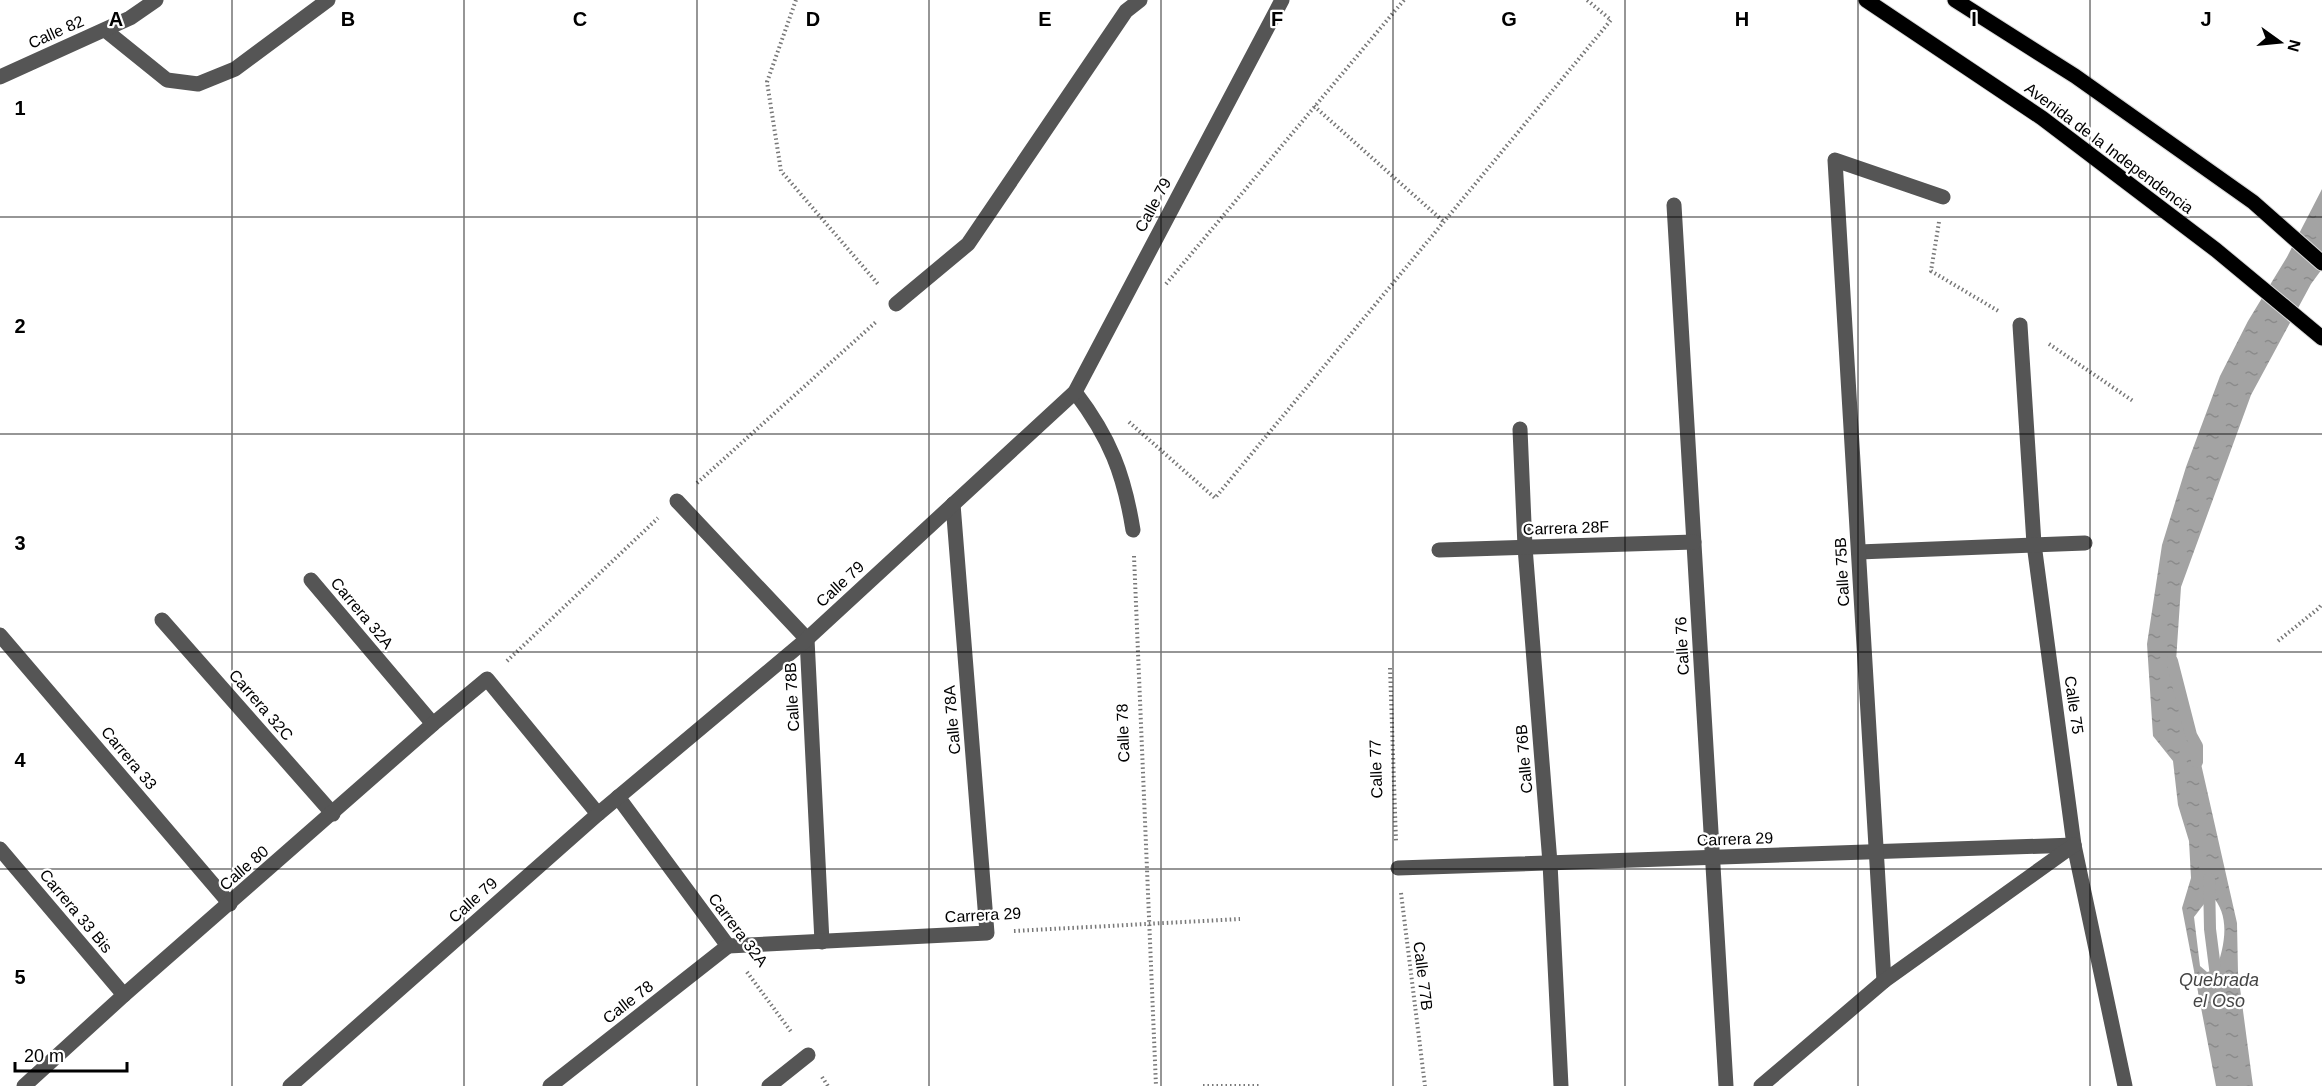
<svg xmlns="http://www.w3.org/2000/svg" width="2322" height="1086" viewBox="0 0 2322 1086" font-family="Helvetica,sans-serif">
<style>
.water{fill:url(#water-ripples);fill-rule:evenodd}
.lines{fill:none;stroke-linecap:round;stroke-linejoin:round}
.stream{stroke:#a3a3a3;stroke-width:12}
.major-casing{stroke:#dbdbdb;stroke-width:17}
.path{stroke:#777;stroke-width:4;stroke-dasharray:1.5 3;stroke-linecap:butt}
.minor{stroke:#555;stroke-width:15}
.major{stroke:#000;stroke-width:15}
.grid{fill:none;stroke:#000;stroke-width:1.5;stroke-opacity:0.55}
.labels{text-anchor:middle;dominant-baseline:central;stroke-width:4.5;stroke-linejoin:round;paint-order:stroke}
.street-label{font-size:16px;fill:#000;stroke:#fff}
.water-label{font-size:18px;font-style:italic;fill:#444;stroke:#fff}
.grid-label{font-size:20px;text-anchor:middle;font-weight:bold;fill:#000;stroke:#fff;stroke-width:4.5;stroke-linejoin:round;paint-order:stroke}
</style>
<defs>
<pattern id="water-ripples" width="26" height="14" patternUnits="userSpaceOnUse" patternTransform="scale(1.5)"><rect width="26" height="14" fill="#a3a3a3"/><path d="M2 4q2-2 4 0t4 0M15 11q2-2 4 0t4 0" fill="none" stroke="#8b8b8b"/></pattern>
</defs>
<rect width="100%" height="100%" fill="#fff"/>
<path class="water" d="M2322,189V269L2311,284L2251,395L2181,587L2175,676L2186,729L2197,746L2237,923L2238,973L2253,1086H2216L2182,908L2191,878L2189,841L2178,805L2173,761L2153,736L2147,644L2162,545L2186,467L2220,376L2248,321L2287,257ZM2211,895C2231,915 2225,945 2216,970L2207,972L2200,966L2194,917Z"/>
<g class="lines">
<g class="stream">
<path d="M2172,661L2191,735L2197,746V762"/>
<path d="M2209,879L2210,929L2217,984"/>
</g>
<defs>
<g id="major">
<path d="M1866,0L2042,118L2216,250L2322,338"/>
<path d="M1955,0L2075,76L2253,202L2322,263"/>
</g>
</defs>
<use href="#major" class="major-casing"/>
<g class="path">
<path d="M796,0L767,82L781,171L878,284"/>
<path d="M1314,106L1444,222"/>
<path d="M1939,222L1931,271L2000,312"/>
<path d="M1166,284L1404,0"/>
<path d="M2049,344L2133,401"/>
<path d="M1129,422L1215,498L1611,20L1587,0"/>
<path d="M697,483L877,321"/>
<path d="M1134,556L1156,1086"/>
<path d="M2278,641L2319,608L2322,604"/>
<path d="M507,661L658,518"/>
<path d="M1390,668L1396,841"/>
<path d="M1401,893L1425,1086"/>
<path d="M1014,931L1240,919"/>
<path d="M747,972L792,1033"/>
<path d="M822,1077L828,1086"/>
<path d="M1203,1086H1260"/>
</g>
<g class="minor">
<path d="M105,30L167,80L198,84L235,69L328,0"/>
<path d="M0,77L130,18L156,0"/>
<path d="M1674,205L1726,1086"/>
<path d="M896,304L968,244L1126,11L1140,0"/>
<path d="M2020,325L2034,544L2074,845L2125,1086"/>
<path d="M1075,392C1110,438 1124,474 1133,530"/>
<path d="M1520,429L1525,547L1550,863L1561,1086"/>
<path d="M677,501L807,639L822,942"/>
<path d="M1439,550L1694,542"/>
<path d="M1859,552L2085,543"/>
<path d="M311,580L433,724"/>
<path d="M162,620L333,814"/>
<path d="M0,635L230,904"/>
<path d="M618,797L728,946"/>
<path d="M0,849L124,995"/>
<path d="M1398,868L2074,845"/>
<path d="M728,946L987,933L953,504"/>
<path d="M1884,981L1835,160L1943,197"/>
<path d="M24,1086L124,995L433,724L487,679L598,814"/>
<path d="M290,1086L598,814L807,639L1075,392L1282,0"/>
<path d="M550,1086L728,946"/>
<path d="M769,1086L808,1055"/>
<path d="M1761,1086L1884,981L2074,845"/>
</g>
<use href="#major" class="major"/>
</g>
<path class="grid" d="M232,0V1086M464,0V1086M697,0V1086M929,0V1086M1161,0V1086M1393,0V1086M1625,0V1086M1858,0V1086M2090,0V1086M0,217H2322M0,434H2322M0,652H2322M0,869H2322"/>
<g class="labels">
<g class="street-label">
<text transform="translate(56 32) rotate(-24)">Calle 82</text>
<text transform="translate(2109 148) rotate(37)">Avenida de la Independencia</text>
<text transform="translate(1153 205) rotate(-62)">Calle 79</text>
<text transform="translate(1566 528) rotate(-2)">Carrera 28F</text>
<text transform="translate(1842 572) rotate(-93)">Calle 75B</text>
<text transform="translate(840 584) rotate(-43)">Calle 79</text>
<text transform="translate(362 613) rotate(50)">Carrera 32A</text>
<text transform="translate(1682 646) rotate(-93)">Calle 76</text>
<text transform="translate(792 697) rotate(-93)">Calle 78B</text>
<text transform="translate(261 705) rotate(49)">Carrera 32C</text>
<text transform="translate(2074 705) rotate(82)">Calle 75</text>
<text transform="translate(952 720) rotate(-95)">Calle 78A</text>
<text transform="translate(1123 733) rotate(-92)">Calle 78</text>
<text transform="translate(129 758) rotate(50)">Carrera 33</text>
<text transform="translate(1524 759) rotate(-95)">Calle 76B</text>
<text transform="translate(1376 769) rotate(-92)">Calle 77</text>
<text transform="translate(1735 839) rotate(-2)">Carrera 29</text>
<text transform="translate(244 868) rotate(-41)">Calle 80</text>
<text transform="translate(473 900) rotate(-42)">Calle 79</text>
<text transform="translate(76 911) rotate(50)">Carrera 33 Bis</text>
<text transform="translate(983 915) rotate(-3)">Carrera 29</text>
<text transform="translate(738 930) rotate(53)">Carrera 32A</text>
<text transform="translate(1423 976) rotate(83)">Calle 77B</text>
<text transform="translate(628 1002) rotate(-38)">Calle 78</text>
</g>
<g class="water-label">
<text x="2219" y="980">Quebrada<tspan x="2219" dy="21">el Oso</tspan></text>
</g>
</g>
<g class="grid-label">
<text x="116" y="26">A</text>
<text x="348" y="26">B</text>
<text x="580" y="26">C</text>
<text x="813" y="26">D</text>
<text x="1045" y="26">E</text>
<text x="1277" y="26">F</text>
<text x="1509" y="26">G</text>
<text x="1742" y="26">H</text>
<text x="1974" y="26">I</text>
<text x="2206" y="26">J</text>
<text x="20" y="115">1</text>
<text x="20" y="333">2</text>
<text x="20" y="550">3</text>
<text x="20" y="767">4</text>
<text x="20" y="984">5</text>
</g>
<g transform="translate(2280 42) rotate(105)" stroke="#ffffff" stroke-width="4.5" paint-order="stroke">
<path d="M0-4.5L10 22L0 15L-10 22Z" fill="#000000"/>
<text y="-9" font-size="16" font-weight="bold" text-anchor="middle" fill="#000000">N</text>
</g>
<path d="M15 1062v9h112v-9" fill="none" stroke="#000000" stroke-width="3"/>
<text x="24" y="1062" font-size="18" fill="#000000" stroke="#ffffff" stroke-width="4.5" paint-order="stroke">20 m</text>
</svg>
